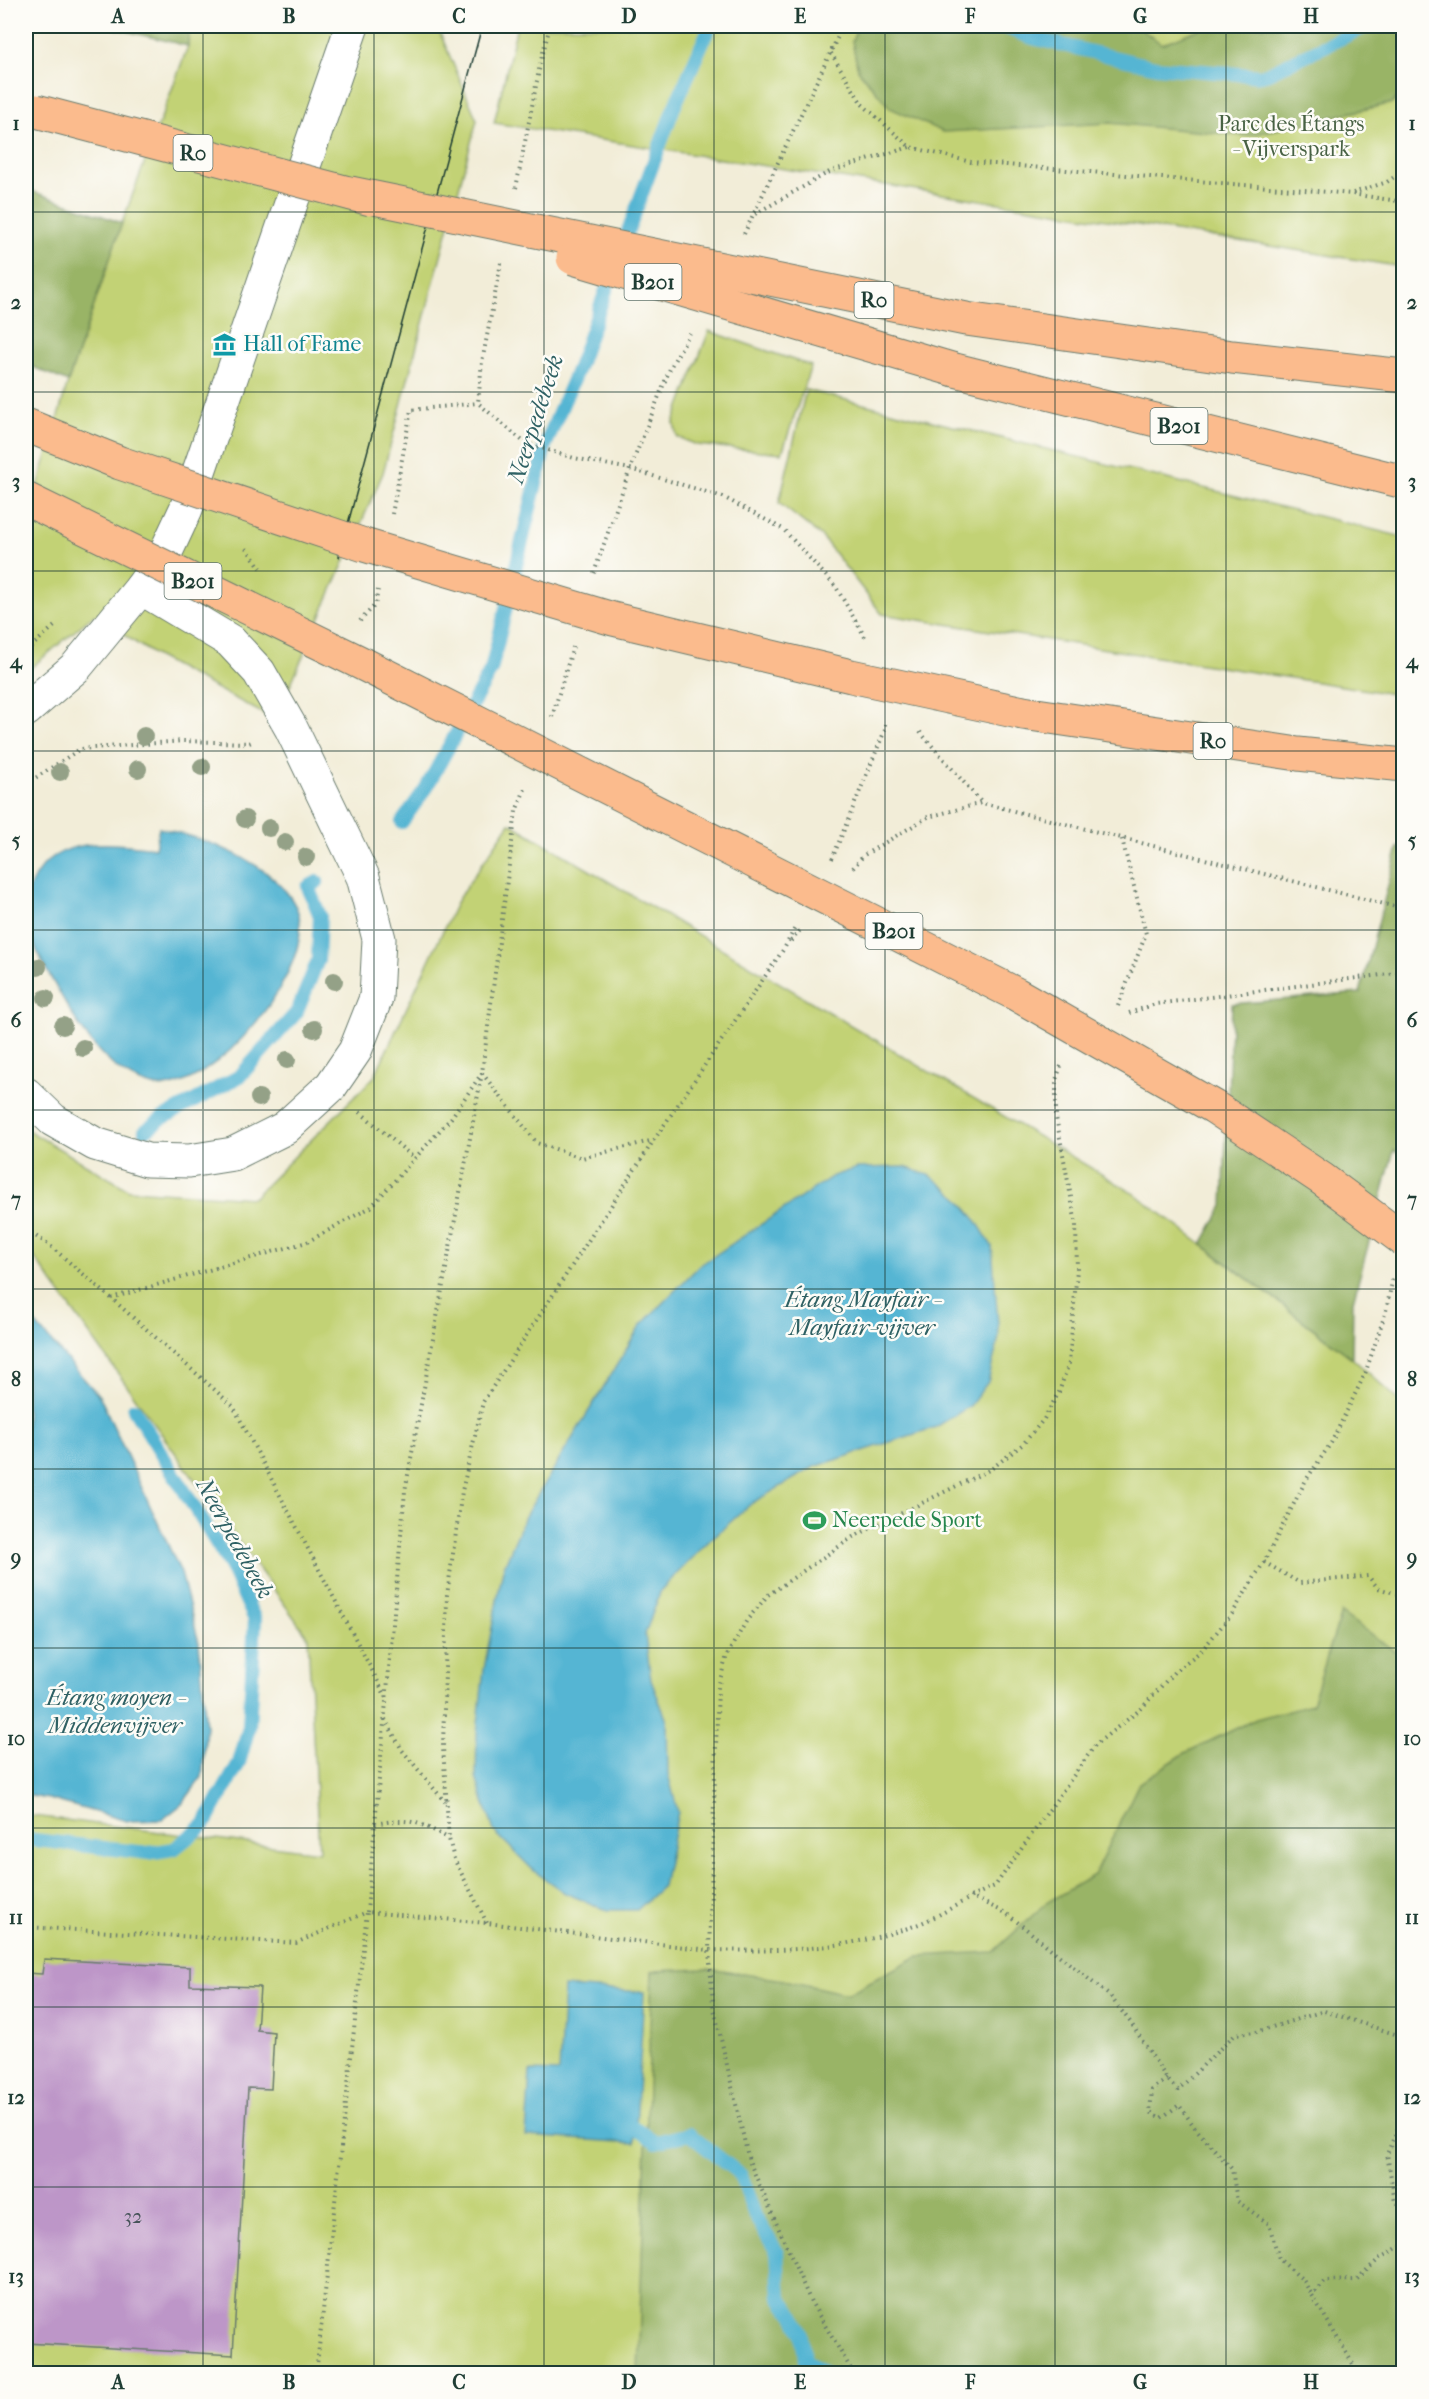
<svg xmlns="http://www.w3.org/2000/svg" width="1429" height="2399" viewBox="0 0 1429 2399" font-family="'IM FELL French Canon',serif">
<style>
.green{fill:#c2d275;stroke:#708854;stroke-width:1.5}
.forest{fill:#99b466;stroke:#5c784d;stroke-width:1.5}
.water{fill:#55b5d3;stroke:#3a7984;stroke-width:1.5}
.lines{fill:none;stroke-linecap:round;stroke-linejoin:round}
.stream{stroke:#55b5d3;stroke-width:14}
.building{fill:#bd96c8}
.minor-casing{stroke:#697b6d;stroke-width:35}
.tertiary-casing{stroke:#697b6d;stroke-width:35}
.motorway-casing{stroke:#697b6d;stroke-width:35}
.path{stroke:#697b6d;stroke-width:4;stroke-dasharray:1.5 4.5;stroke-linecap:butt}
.minor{stroke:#fff;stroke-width:33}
.tertiary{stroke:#fff;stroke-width:33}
.motorway{stroke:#fbbb8d;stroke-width:33}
.tram{stroke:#1f3d34;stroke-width:1.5}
.motorway-bridge-casing{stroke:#697b6d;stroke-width:35;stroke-linecap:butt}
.motorway-bridge{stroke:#fbbb8d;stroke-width:33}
.tree{fill:#94a187}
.grid{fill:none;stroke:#1f3d34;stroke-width:1.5;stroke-opacity:0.55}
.labels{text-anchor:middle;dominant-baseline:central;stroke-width:5;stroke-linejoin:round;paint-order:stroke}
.number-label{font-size:20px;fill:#465359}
.shield{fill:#fdfcf7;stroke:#62766e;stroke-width:1.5}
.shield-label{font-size:21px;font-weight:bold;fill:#1f3d34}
.park-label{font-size:22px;fill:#486244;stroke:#fdfcf7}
.culture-label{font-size:22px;fill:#0d838f;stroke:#fdfcf7;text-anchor:start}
.leisure-label{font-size:22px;fill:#27864d;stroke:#fdfcf7;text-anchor:start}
.water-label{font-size:24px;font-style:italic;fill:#2f6164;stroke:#fdfcf7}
.neatline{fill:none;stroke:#1f3d34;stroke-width:2}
.grid-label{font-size:20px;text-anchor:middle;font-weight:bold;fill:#1f3d34}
</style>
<rect width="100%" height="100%" fill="#fdfcf7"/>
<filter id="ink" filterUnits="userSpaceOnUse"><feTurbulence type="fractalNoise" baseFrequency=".0167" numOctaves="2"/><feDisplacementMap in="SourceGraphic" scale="12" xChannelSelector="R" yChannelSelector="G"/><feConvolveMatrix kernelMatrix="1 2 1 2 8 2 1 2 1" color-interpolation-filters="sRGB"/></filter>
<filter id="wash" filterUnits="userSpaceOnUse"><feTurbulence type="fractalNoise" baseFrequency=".008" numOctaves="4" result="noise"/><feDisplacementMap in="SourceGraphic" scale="24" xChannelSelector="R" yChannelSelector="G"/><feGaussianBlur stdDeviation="1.35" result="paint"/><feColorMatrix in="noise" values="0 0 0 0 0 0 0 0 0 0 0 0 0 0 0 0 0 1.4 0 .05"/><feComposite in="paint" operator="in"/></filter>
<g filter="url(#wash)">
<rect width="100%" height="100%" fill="#f2edd8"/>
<g class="green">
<path d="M189,26H437L477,120L383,473L275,720L156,656L94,615L26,672V527L68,382L122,223L188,46Z"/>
<path d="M517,26H1403V267L494,123Z"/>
<path d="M709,331L811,366L782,453L697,445L677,437L674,422Z"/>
<path d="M806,390L1403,537V658L1393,694L882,614L822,537L779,503Z"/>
<path d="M510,823L1135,1194L1352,1358L1403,1404V2373H26V1815L319,1852L308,1637L26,1246V1129L129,1190L253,1198L374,1077L458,899Z"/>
</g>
<g class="forest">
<path d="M106,26H189L188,46Z"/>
<path d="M858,26H1136L1162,44L1207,26H1403V89L1393,103L1247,136L1110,123L943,132L890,108L858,70L852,41Z"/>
<path d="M26,189L122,223L68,382L26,364Z"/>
<path d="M1398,847L1403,848V1157L1394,1150L1353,1301L1352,1358L1202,1244L1223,1206L1232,1004L1360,993Z"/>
<path d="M1341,1613L1403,1657V2373H638L652,1971L708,1969L784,1980L847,1994L918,1956L993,1952L1046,1903L1094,1875L1139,1783L1185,1753L1256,1719L1312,1704Z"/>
</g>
<g class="water">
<path d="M159,828C204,838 274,862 296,907C323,963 210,1099 153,1086C110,1076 82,1033 62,997C46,969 17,925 28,892C47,834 107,842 155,848Z"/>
<path d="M905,1167L931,1176L957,1197L974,1217L992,1246L999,1337L988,1382L970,1406L936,1427L814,1467L752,1503L710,1540L661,1590L645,1634L651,1680L667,1721L668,1774L678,1812L663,1886L637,1910H607L565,1893L534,1871L494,1831L476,1778L477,1732L484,1669L503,1569L525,1516L641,1325L699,1266L833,1176L857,1168Z"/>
<path d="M26,1313L100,1397L181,1573L199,1643L206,1727L202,1777L182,1804L162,1820L127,1821L49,1799L26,1795Z"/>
<path d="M564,1987L644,1992L635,2143L526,2136L530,2071L559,2072Z"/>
</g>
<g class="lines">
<g class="stream">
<path d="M1001,26L1032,38L1156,67L1262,76L1367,26"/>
<path d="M621,250L673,110L710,26"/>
<path d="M402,822L426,788L491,670L545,446L578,368L614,268"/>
<path d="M145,1131L161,1119L240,1076L297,1012L318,960L320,916L308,887L317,882"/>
<path d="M26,1839L148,1853L174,1849L204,1825L239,1763L249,1727L255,1620L231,1567L134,1409"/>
<path d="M635,2128L656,2142L689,2134L741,2175L755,2216L777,2252L780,2297L795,2317L802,2335L805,2360L826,2374"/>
</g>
</g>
<g id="blocks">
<path class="building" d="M44,1959L190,1967V1985L260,1987L257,2030L274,2032L271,2089L248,2088L233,2355L26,2343V1973L42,1974Z"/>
</g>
</g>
<g filter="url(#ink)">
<use href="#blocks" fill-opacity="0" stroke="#697b6d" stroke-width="1.5"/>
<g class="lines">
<defs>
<path id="minor" d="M26,1094L53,1120L95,1144L147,1160L189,1161L233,1154L285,1128L331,1086L355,1051L376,998L379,939L363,877L291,728L259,672L230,641L141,588"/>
<path id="tertiary" d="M26,710L76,667L141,588L165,554L186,509L352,26"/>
<g id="motorway">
<path d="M955,370L1404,482"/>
<path d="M1023,713L1298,754L1404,765"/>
</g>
</defs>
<use href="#minor" class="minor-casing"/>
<use href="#tertiary" class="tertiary-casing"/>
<use href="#motorway" class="motorway-casing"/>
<g class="path">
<path d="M831,53L862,104L910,147L971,162L1352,194L1404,202"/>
<path d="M516,188L541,60L550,26"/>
<path d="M1353,193L1387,182L1404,170"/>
<path d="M755,214L831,171L910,147"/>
<path d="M744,234L843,26"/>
<path d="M501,263L482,362L478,403L525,443L574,458L630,469L723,497L783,529L836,587L865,637"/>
<path d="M392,514L411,410L478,403"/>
<path d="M246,548L261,568"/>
<path d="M594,573L630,469L671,366L690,333"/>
<path d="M360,621L375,605L378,590"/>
<path d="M26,651L57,624"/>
<path d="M552,717L573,647"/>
<path d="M920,732L982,803"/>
<path d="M26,784L80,749L183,741L249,743L254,741"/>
<path d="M832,859L885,730V724"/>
<path d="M853,868L864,855L928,817L982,803L1404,909"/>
<path d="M791,941L802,928"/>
<path d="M1118,1006L1146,934L1122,839"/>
<path d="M1129,1013L1156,1004L1404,972"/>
<path d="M1061,1066L1056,1080V1117L1076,1224L1077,1269L1069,1363L1059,1392L1044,1419L1023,1444L991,1469L853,1537L768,1595L747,1620L727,1655L718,1687L709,1950C776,1952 844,1950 908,1928C939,1918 965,1898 995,1886L1096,1744L1141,1709L1174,1672L1201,1651L1232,1614L1264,1562L1306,1480L1331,1443L1365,1374L1386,1311L1393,1277"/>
<path d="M482,1073L537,1143L582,1158L654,1140"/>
<path d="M360,1112L414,1158"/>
<path d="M26,1230L48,1244L111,1298L233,1406L386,1697"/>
<path d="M111,1298L307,1242L371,1207L451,1118L480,1076"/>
<path d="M1264,1562L1300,1583L1368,1576L1378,1588L1404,1596"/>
<path d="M385,1719L402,1750L445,1802"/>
<path d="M375,1824C410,1817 420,1822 449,1839"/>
<path d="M970,1896L1006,1913L1110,1996L1131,2023L1167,2079L1178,2090L1235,2034L1256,2032L1324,2011L1404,2037"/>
<path d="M487,1923L454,1859L449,1839L443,1747L447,1595L462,1491L483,1402L654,1140L785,947L796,926"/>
<path d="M26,1927L296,1943L367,1912L405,1491L482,1073L516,811L525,789"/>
<path d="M1167,2079L1152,2090L1150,2112L1161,2118L1179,2105L1196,2129L1232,2169L1237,2201L1269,2224L1279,2259L1303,2280L1312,2295"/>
<path d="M1404,2128L1397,2130L1387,2154L1395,2202L1404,2206"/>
<path d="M316,2374L367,1912L487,1923L709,1950L713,2004L749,2161L811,2302L854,2374"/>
<path d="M1359,2374L1312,2295L1324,2281L1356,2280L1380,2258L1404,2244"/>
</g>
<use href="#minor" class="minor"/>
<use href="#tertiary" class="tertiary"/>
<use href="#motorway" class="motorway"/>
<path class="tram" d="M339,557L482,26"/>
<defs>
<g id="motorway-bridge">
<path d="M36,111L371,199"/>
<path d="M350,193L966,319L1232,357L1404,376"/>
<path d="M573,258L955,370"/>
<path d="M26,425L120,463L364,545L613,619L851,676L1023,713"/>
<path d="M26,499L361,663L1016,994L1214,1107L1322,1179L1404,1240"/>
</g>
</defs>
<use href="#motorway-bridge" class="motorway-bridge-casing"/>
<use href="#motorway-bridge" class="motorway-bridge"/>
</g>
<g class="tree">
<circle cx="144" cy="736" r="9"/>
<circle cx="202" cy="767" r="9"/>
<circle cx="138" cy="769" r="9"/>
<circle cx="60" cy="772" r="9"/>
<circle cx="245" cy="819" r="9"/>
<circle cx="269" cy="828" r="9"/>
<circle cx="285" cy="842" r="9"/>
<circle cx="306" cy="857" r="9"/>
<circle cx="38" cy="967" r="9"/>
<circle cx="334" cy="981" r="9"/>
<circle cx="46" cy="998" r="9"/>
<circle cx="63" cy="1026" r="9"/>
<circle cx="314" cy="1029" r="9"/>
<circle cx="83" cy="1048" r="9"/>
<circle cx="287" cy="1060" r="9"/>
<circle cx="259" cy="1098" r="9"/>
</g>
</g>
<path class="grid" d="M203,26V2374M374,26V2374M544,26V2374M714,26V2374M885,26V2374M1055,26V2374M1226,26V2374M26,212H1404M26,392H1404M26,571H1404M26,751H1404M26,930H1404M26,1110H1404M26,1289H1404M26,1469H1404M26,1648H1404M26,1828H1404M26,2007H1404M26,2187H1404"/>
<defs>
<symbol id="museum-bare" viewBox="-9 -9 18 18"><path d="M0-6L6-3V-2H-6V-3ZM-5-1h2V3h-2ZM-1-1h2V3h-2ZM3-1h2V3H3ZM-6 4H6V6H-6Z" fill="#0f9aa8" stroke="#fdfcf7" stroke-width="2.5" paint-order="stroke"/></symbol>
<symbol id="stadium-bare" viewBox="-9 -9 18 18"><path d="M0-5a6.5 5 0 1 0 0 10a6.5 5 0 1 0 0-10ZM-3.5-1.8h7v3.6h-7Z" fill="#2e9e5b" stroke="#fdfcf7" stroke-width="2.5" paint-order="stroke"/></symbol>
</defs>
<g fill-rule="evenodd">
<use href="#museum-bare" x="208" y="328" width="33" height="33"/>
<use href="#stadium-bare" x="798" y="1504" width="33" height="33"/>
</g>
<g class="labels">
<g class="number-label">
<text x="133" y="2216">32</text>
</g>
<g class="shield">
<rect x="173.5" y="135" width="39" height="36" rx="4.5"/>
<rect x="624.5" y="264" width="57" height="36" rx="4.5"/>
<rect x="854.5" y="282" width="39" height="36" rx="4.5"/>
<rect x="1150.5" y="408" width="57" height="36" rx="4.5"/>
<rect x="164.5" y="563" width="57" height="36" rx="4.5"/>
<rect x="1193.5" y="723" width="39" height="36" rx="4.5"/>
<rect x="865.5" y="913" width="57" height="36" rx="4.5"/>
</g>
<g class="shield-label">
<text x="193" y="153">R0</text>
<text x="653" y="282">B201</text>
<text x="874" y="300">R0</text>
<text x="1179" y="426">B201</text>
<text x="193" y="581">B201</text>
<text x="1213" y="741">R0</text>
<text x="894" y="931">B201</text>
</g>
<g class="park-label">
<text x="1291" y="124">Parc des Étangs<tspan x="1291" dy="25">- Vijverspark</tspan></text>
</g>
<g class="culture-label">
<text x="243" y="344">Hall of Fame</text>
</g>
<g class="leisure-label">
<text x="832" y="1520">Neerpede Sport</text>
</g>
<g class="water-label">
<text transform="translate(535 419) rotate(-72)">Neerpedebeek</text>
<text x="862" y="1299">Étang Mayfair -<tspan x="862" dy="28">Mayfair-vijver</tspan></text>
<text transform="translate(235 1538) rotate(61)">Neerpedebeek</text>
<text x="115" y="1697">Étang moyen -<tspan x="115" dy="28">Middenvijver</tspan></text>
</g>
</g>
<rect width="1429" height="2399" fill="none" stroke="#fdfcf7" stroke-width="66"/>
<rect x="33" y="33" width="1363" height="2333" class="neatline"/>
<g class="grid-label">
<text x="118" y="23">A</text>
<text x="289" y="23">B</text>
<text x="459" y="23">C</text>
<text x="629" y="23">D</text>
<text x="800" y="23">E</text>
<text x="970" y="23">F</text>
<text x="1140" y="23">G</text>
<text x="1311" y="23">H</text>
<text x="16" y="130">1</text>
<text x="1412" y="130">1</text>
<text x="16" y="309">2</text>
<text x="1412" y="309">2</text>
<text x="16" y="488">3</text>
<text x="1412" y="488">3</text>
<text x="16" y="668">4</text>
<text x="1412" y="668">4</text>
<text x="16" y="847">5</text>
<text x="1412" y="847">5</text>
<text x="16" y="1027">6</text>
<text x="1412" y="1027">6</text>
<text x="16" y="1206">7</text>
<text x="1412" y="1206">7</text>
<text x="16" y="1386">8</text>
<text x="1412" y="1386">8</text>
<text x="16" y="1565">9</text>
<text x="1412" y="1565">9</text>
<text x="16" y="1745">10</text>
<text x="1412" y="1745">10</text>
<text x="16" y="1924">11</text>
<text x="1412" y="1924">11</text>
<text x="16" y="2104">12</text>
<text x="1412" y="2104">12</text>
<text x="16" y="2283">13</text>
<text x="1412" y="2283">13</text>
<text x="118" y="2389">A</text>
<text x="289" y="2389">B</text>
<text x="459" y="2389">C</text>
<text x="629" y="2389">D</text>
<text x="800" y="2389">E</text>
<text x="970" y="2389">F</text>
<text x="1140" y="2389">G</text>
<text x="1311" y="2389">H</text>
</g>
</svg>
